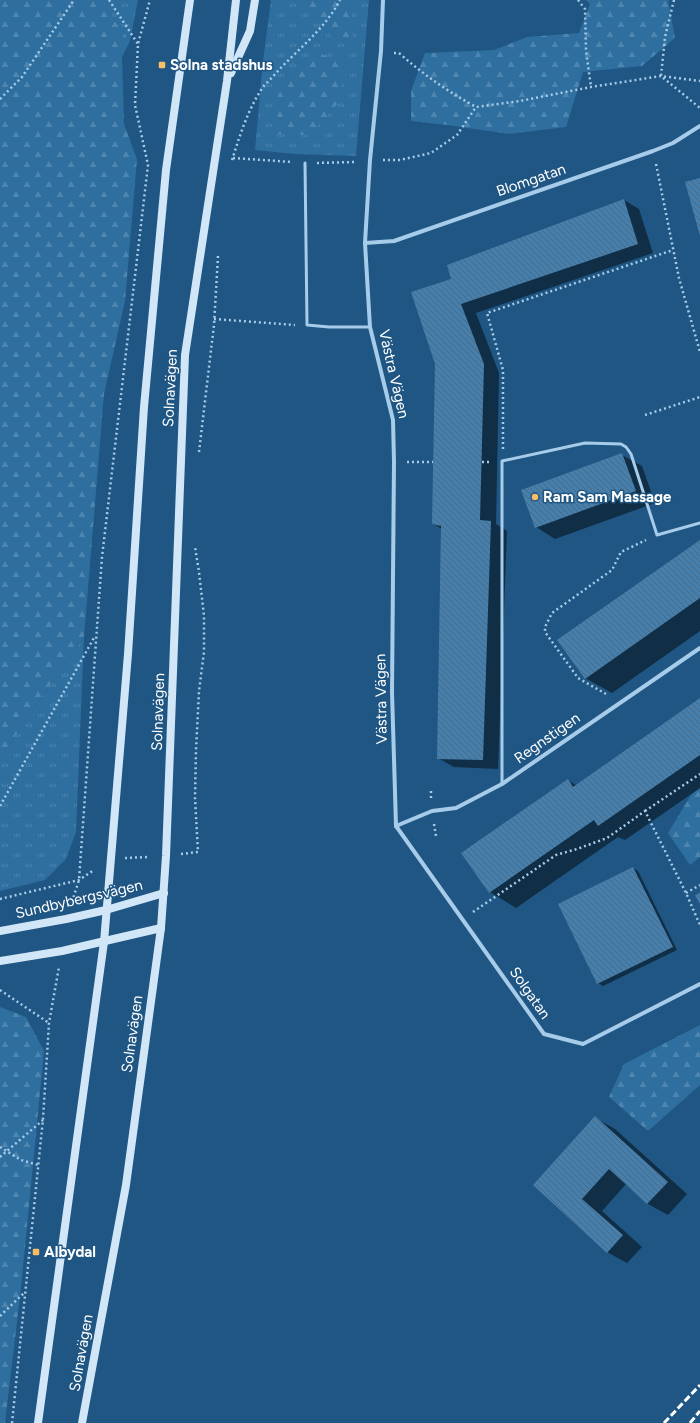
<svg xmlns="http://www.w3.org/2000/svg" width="700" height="1423" viewBox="0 0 700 1423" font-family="Figtree,sans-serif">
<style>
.grass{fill:url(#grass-tufts)}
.forest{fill:url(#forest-firs)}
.shadow{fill:#0007}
.building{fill:url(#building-back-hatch)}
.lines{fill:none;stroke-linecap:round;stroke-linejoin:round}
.path{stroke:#a6cce9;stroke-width:2.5;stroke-dasharray:2 3;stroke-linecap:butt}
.lane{stroke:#a6cce9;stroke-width:3}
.street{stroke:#a6cce9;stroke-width:4}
.secondary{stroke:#d1e6f7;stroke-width:8}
.rail{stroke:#fff;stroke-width:3;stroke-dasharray:7 3;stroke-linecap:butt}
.poi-dot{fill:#f8bd65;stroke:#1f5683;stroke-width:1.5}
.labels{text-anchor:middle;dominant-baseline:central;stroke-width:3;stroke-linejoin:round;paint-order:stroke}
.poi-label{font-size:15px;font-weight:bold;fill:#fff;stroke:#1f5683;text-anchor:start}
.street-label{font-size:15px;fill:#fff;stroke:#1f5683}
</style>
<defs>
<pattern id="grass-tufts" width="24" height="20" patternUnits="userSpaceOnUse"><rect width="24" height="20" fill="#2e6fa0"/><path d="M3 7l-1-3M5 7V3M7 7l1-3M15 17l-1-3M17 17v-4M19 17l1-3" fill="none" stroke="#4d85ae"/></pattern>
<pattern id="forest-firs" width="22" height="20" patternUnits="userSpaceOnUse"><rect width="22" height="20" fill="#2e6fa0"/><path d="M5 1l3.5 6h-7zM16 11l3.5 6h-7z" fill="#4d85ae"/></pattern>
<pattern id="building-back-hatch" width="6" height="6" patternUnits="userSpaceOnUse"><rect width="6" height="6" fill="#477fac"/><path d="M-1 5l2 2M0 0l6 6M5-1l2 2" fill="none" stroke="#496881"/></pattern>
</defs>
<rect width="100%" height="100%" fill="#1f5683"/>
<g class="grass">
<path d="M100,0H138L130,41Z"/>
<path d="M271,0H369L356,156L295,154L255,150L263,61Z"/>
<path d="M84,637L76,832L66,859L45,880L0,891V758Z"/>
</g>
<g class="forest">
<path d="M0,0H100L130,41L122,57L124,124L137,159L125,301L104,394L84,637L0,758Z"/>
<path d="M309,0H351L353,42L333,38L308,10Z"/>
<path d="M586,0H668L675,38L642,66L583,72L566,127L509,134L447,125L411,121V91L425,53L494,50L527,37L579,33L590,4Z"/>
<path d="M320,53L345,65L338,103L310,135L277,134L276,102L288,72Z"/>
<path d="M700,788V857L690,865L668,833L691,795Z"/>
<path d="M0,1007L26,1017L44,1051L21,1288L5,1423H0Z"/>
<path d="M700,1025V1085L648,1131L609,1097L624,1064Z"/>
</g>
<g class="shadow">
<path d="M624,200L639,209L653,253L476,313L499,373L496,524L507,531L498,769L454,767L438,758L442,529L433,524L452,280Z"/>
<path d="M622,455L642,466L655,503L555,539L536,527Z"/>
<path d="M700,541V631L612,693L585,678Z"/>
<path d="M700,699V788L625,840L618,837L516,908L490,892L568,780L577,786Z"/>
<path d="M633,868L638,871L677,950L603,986L598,983Z"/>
<path d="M595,1118L615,1129L687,1194L668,1215L648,1204L626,1184L602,1211L642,1247L627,1263L607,1252L534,1185Z"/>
</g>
<g class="building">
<path d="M700,178V236L685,182Z"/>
<path d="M624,199L638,244L461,304L484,364L480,520L491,521L483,760L437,759L441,526L432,524L435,364L411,292L451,279L447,265Z"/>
<path d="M622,453L636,491L535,528L521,490Z"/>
<path d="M700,540V598L585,679L557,640Z"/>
<path d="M700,698V755L598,826L594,820L489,893L461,853L568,779L573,787Z"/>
<path d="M633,867L673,947L597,984L558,904Z"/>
<path d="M700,893V904L695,895Z"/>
<path d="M595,1116L668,1182L647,1204L609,1169L582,1199L623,1235L607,1253L533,1185Z"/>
</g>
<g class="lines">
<g class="path">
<path d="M109,0L138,44"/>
<path d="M578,0L585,9L586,51L591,87"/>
<path d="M674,0L665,37L661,76L700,108"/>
<path d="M394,53H399C424,75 447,91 476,107"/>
<path d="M0,99L22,77L74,0"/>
<path d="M233,158L292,162"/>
<path d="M232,160C240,135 248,109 263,87C267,82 272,78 276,73C297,50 325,29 340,0"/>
<path d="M383,160H400L431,153L457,135L476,107L520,101L591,87L661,76L700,81"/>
<path d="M317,163L356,162"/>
<path d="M656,164L679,278L700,352"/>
<path d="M214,319L295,325"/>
<path d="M645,415L700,397"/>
<path d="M503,449V370L487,313L673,250"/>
<path d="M199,452L214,325L218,256"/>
<path d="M407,462H433"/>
<path d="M482,462H489"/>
<path d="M606,694L578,678L545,632V627L552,613L612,570L621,552L646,540"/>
<path d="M431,791V799"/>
<path d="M0,806L95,636"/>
<path d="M645,811L700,774"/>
<path d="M434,824L436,836"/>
<path d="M181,854L198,852L195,798L196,750L199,691L204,652V616L199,572L195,547"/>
<path d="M125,858L150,857"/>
<path d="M686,893L700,885"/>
<path d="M0,899L79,880L94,870"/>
<path d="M72,902L79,880L102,557L148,165L135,105L138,44L150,0"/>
<path d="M473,912L556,855L577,849L607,838L645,811L686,893L700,925"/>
<path d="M0,990L49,1023"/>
<path d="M0,1147L21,1160L38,1165"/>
<path d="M0,1157L43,1120"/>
<path d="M0,1316L25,1292"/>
<path d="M12,1423L43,1119L49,1023L59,967"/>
</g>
<g class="lane">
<path d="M305,163L307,325L329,327H370"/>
<path d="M502,784V461L585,443L621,444L626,447L631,454L657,535L700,523"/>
</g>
<g class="street">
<path d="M383,0L381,51L370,160L365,243L370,327L393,420L394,462L392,692L396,826"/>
<path d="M365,243L394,241L653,151L673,143L700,126"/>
<path d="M396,826L544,1034L583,1044L700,984"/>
<path d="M396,826L432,811L456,808L502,784L700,648"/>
</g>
<g class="secondary">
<path d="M231,73L250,31L255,0"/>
<path d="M0,931L66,919L106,910L164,893"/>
<path d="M0,961L62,951L161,928"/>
<path d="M38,1423L104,942L128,654L144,407L166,170L190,0"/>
<path d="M82,1423L126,1185L161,928L166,856L185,355L227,81L236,0"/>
</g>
<g class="rail">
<path d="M664,1423L700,1385"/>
<path d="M690,1423L700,1411"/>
</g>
</g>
<g class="poi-dot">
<rect x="158" y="61" width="8" height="8" rx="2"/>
<circle cx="535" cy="497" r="4"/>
<rect x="32" y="1248" width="8" height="8" rx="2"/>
</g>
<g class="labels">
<g class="poi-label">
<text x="170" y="65">Solna stadshus</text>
<text x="543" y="497">Ram Sam Massage</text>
<text x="44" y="1252">Albydal</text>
</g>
<g class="street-label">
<text transform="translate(531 180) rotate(-19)">Blomgatan</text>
<text transform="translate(394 374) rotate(77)">Västra Vägen</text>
<text transform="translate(170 388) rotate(-87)">Solnavägen</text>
<text transform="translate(381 699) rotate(-91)">Västra Vägen</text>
<text transform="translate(158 712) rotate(-88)">Solnavägen</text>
<text transform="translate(547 738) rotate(-35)">Regnstigen</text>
<text transform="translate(79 899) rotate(-13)">Sundbybergsvägen</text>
<text transform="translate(530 993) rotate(55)">Solgatan</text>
<text transform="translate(132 1034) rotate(-82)">Solnavägen</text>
<text transform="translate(81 1353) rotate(-80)">Solnavägen</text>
</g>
</g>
</svg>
